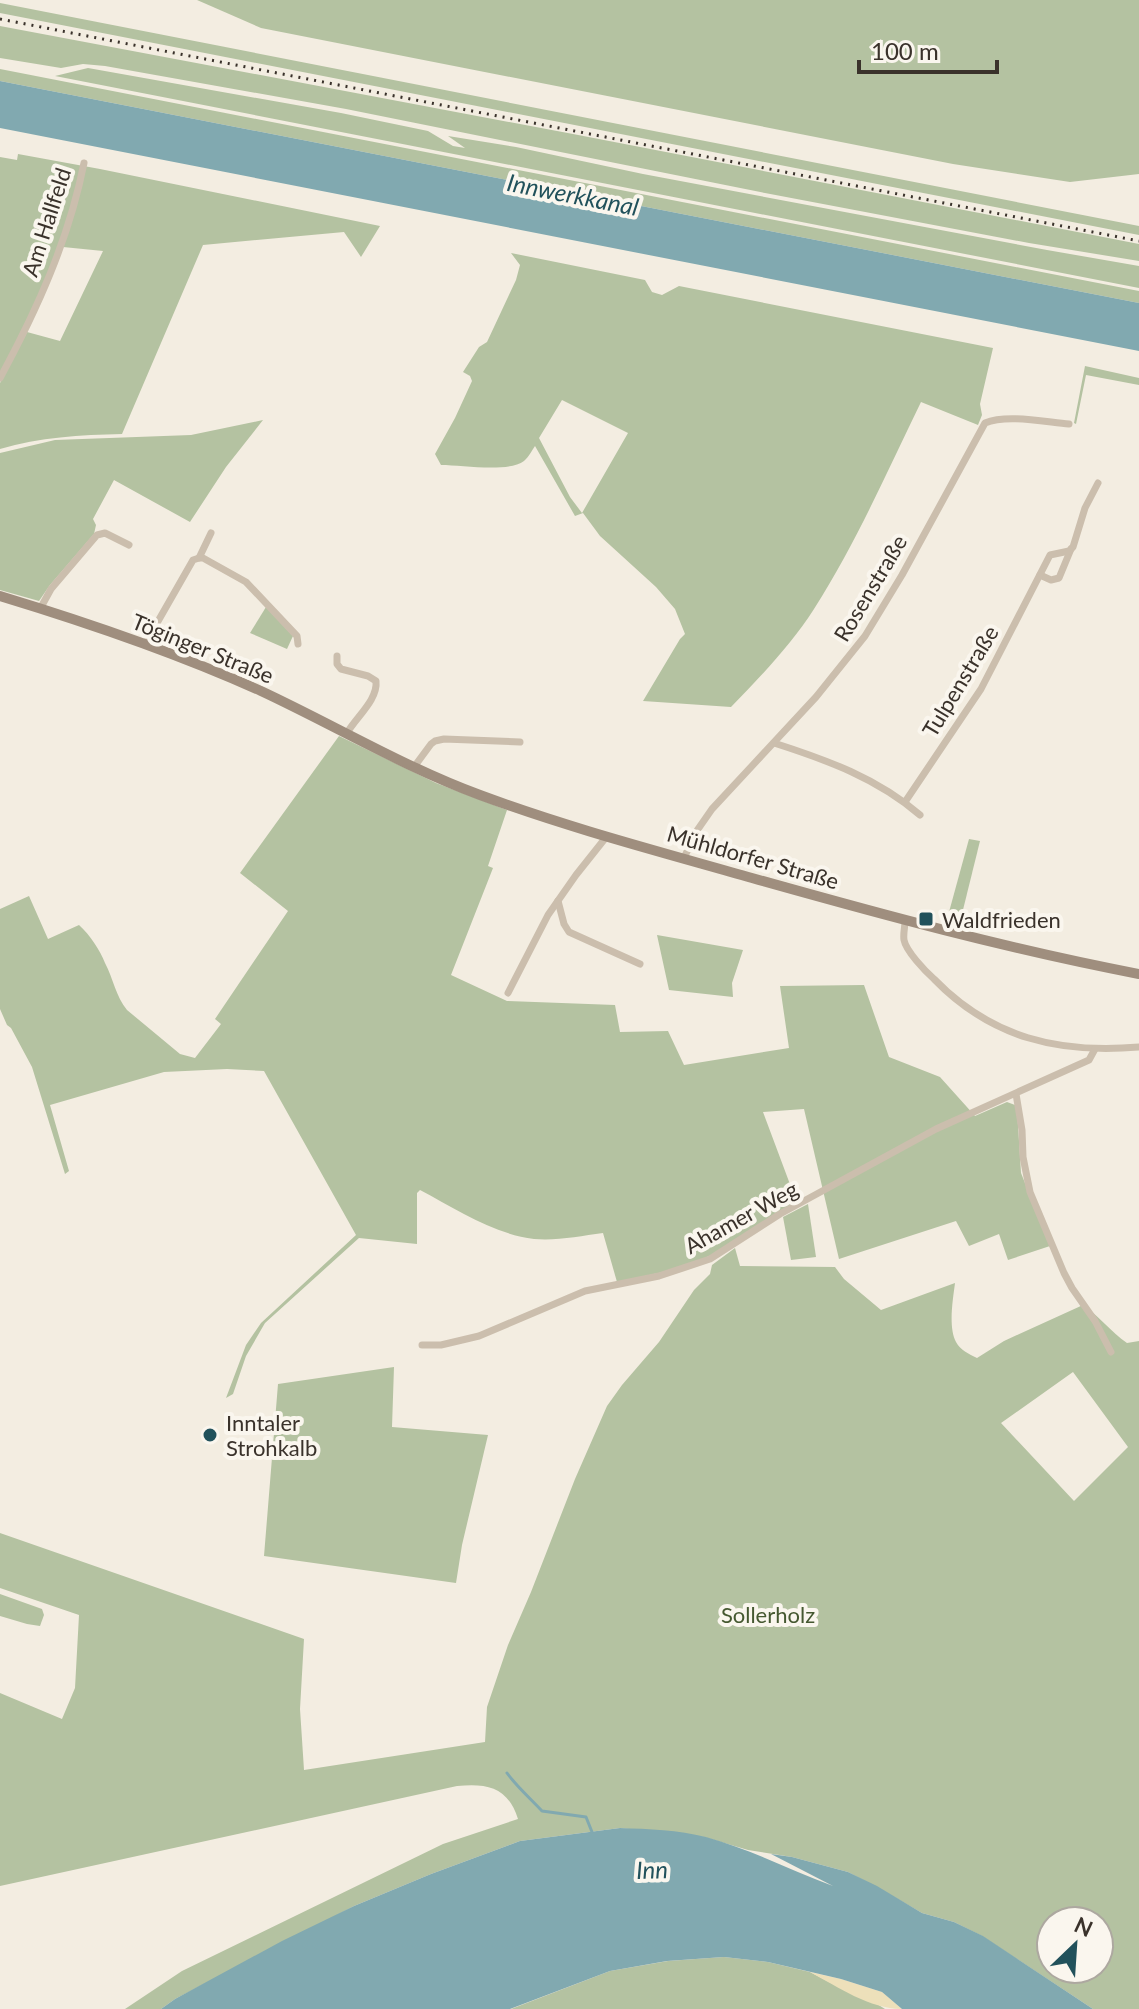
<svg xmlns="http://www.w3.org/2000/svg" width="1139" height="2009" viewBox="0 0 1139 2009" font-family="Lato,sans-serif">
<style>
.green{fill:#b4c2a1;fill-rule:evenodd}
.sand{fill:#ede0ba}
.water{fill:#81a9b0}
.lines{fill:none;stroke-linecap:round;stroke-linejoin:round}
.stream{stroke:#81a9b0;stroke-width:3}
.street{stroke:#cbbead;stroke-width:7}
.secondary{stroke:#9f8e7e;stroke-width:10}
.rail{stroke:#3a322b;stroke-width:3;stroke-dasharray:2 6;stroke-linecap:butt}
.poi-dot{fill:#21515b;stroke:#faf6ee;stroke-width:3}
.labels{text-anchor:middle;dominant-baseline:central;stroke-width:8;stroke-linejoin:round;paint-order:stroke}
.street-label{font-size:22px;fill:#3a322b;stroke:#faf6ee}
.poi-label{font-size:22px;fill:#3a322b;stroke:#faf6ee;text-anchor:start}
.park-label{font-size:22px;fill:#455830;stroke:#faf6ee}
.water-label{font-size:24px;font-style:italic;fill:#21515b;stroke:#faf6ee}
</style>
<rect width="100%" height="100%" fill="#f3ede1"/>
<g class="green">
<path d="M197,0H1139V174L1070,182L953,164L261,28Z"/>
<path d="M0,3L1139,226V235L0,13Z"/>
<path d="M0,26L573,134L1139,244V261L1029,243L765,193L346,109L105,66L83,64L61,68L0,58Z"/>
<path d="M88,68L341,113L428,131L453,146L465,148L448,136L516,147L643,174L1047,250L1139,266V288L55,76Z"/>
<path d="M0,69L1139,291V303L0,81Z"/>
<path d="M18,154L100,169L380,226L361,257L344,232L203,245L122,434C80,435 40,437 0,449V383L27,332L60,341L103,251L63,247L0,374V157L17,160Z"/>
<path d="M511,253L645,280L652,292L662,295L679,286L993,348L980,404L982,415L978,425L921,402C887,472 856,543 814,609C791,645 761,676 731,707L643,701L680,639L685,634L675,609L656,587L600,536L583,513L575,516L535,446C532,450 529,457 524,461C508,473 462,465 441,465L435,454L455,418L472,381L470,376L463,372L479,347L487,342L516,280L520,265ZM562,400L628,433L582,513L570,497L539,438Z"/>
<path d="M1085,366L1139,378V385L1086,375L1076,424L1074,423Z"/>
<path d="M263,420L226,467L190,522L114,480L93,519L96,525L94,534L50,585L39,601L0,590V453L55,440L191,435Z"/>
<path d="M266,607L293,636L287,649L250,633Z"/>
<path d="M339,736L436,783L507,810L488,866L493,868L451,975L507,1001L615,1005L620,1032L668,1031L684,1065L789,1048L780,986L864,985L889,1057L940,1077L975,1116L1007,1102L1015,1105L1017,1109L1021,1173L1050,1246L1008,1260L999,1234L969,1246L956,1221L839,1259L804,1109L763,1112L797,1203L717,1253L677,1269L617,1282L603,1233C580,1236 557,1241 534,1239C493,1234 456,1209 420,1190L417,1193V1244L359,1238L265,1323L246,1356L233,1394L226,1398L246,1345L261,1323L356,1235L264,1071L227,1069L164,1072L50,1105L69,1171L65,1174L32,1067L11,1028L7,1025L0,1009V909L29,896L48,939L79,925C90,935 100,950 105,963C113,978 116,997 127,1010L180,1054L195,1058L221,1024L215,1019L288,911L240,873Z"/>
<path d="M969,839L980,841L959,926L946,923Z"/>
<path d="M657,935L743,950L732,983L733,997L669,990Z"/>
<path d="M808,1204L816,1257L791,1260L783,1217Z"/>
<path d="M735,1248L740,1266L835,1267L844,1279L881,1310L955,1283C953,1299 948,1327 956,1342C960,1350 969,1354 977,1358L1004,1341L1083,1305C1099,1316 1111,1332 1127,1343L1139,1341V2009H1093L982,1936L954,1922L922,1913L877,1887L848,1872L792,1857L748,1850L704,1837L620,1828L520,1841L431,1874L354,1906L175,1999L161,2009H125L182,1971L443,1844L518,1819C508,1787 487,1783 457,1786L0,1886V1693L62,1719L75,1688L79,1615L0,1588V1533L304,1639L300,1709L304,1770L485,1742L487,1707L508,1645L531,1592L575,1479L607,1406L622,1385L659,1342L694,1290L710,1274L712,1265ZM1073,1372L1128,1447L1074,1501L1001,1423ZM1051,1921H1099V1969H1051Z"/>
<path d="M394,1367L392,1427L488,1435L462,1545L456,1583L264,1556L278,1384Z"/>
<path d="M0,1594L42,1609L44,1615L40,1626L27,1624L0,1616Z"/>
<path d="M724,1957L768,1962L810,1972L856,1996L877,2004L885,2009H511L610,1971L668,1961Z"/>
</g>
<path class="sand" d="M810,1972L841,1979L882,1992L902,2009C870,2009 838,1987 810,1972Z"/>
<g class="water">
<path d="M0,81L1139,303V351L0,128Z"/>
<path d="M620,1828C649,1829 678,1830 706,1837C750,1849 790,1870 833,1886L771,1854L792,1857L848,1872L877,1886L922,1913L954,1922L983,1936L1093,2009H902L882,1992L841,1979L768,1962L724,1957L667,1961L610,1971L510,2009H161L175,1999L282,1941L354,1906L431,1874L520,1841Z"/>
</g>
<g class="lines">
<path class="stream" d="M507,1773C517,1787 530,1798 542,1811L586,1817L592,1832"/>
<g class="street">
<path d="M0,378C37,310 69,239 84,163"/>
<path d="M199,558H203L246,582L297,636L298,644"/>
<path d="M1040,575L1051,580L1059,578L1071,549"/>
<path d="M40,609L51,589L97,535L105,533L129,545"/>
<path d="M145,644L193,560L199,558L211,533"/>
<path d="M337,656V664L341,669L368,676L376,681C378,700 356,717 347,733"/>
<path d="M774,743C827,760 877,778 920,815"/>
<path d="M414,767L431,744L435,741L444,739L520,742"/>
<path d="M905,802L981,689L1050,555L1069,551L1073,547L1085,508L1098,483"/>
<path d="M684,858L696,832L712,809L816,697L865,636L902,575L985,423C1007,414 1045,422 1069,424"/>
<path d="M558,901L564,924L569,932L640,964"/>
<path d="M905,921C905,927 903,934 904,940C906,951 925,971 934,979C991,1038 1059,1054 1139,1047"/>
<path d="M508,993L548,915L576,875L607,836"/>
<path d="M1016,1094L1022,1130L1023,1157L1030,1192L1064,1273L1072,1288L1095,1321L1111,1352"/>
<path d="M422,1345H441L479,1336L585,1291L659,1276L710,1259L780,1214L936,1129L1089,1060L1095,1049"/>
</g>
<path class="secondary" d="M0,596C89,623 177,653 261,691C334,725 404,767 480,795C569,828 661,852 752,878C880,914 1008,949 1139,974"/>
<path class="rail" d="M0,19L1139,241"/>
</g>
<g class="poi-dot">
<rect x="918" y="911" width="16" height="16" rx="4"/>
<circle cx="210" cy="1435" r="8"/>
</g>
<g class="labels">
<g class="street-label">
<text transform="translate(46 222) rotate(-72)">Am Hallfeld</text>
<text transform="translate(870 588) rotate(-59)">Rosenstraße</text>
<text transform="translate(203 648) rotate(22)">Töginger Straße</text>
<text transform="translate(960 681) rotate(-59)">Tulpenstraße</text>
<text transform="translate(753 857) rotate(16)">Mühldorfer Straße</text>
<text transform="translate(741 1217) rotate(-29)">Ahamer Weg</text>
</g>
<g class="poi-label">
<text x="942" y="919">Waldfrieden</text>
<text x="226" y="1422">Inntaler<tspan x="226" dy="25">Strohkalb</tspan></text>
</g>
<g class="park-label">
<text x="768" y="1614">Sollerholz</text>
</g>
<g class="water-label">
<text transform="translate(573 194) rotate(11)">Innwerkkanal</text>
<text transform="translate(652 1869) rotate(-2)">Inn</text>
</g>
</g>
<g transform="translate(1075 1945) rotate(25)"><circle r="38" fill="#faf6ee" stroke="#ada8a0" stroke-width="2"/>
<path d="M0-6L14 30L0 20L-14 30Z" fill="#21515b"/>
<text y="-12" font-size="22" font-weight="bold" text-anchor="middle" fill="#3a322b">N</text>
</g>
<path d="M859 60v12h138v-12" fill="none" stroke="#3a322b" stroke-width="4"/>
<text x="871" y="60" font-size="24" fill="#3a322b" stroke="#faf6ee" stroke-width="6" paint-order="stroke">100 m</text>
</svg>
